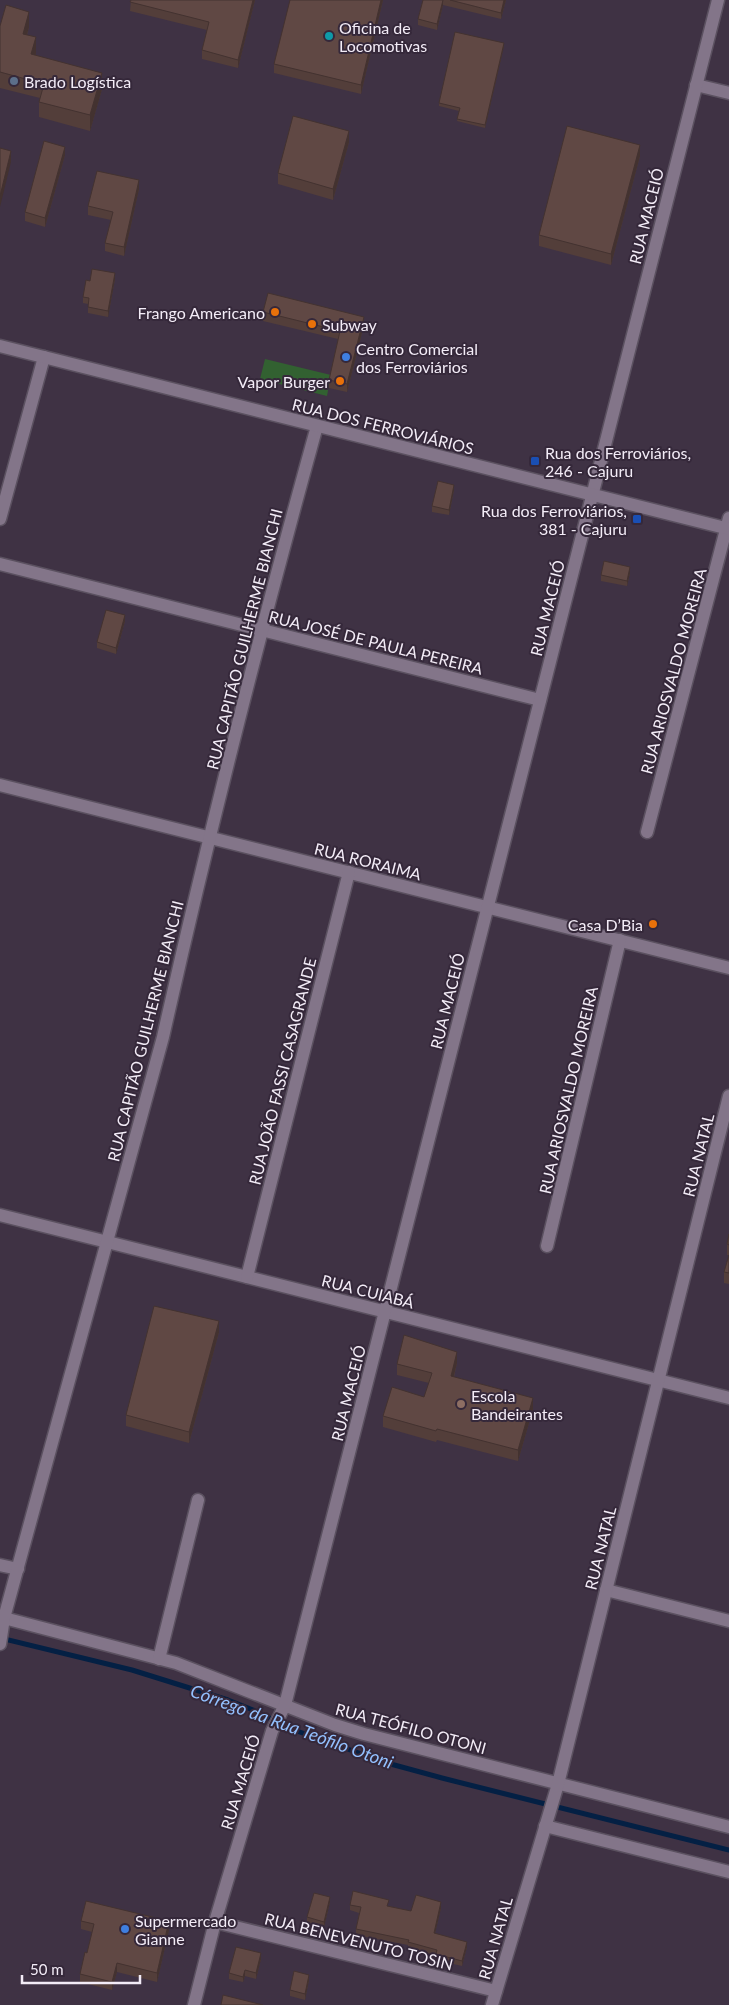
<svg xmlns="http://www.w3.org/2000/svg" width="729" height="2005" viewBox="0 0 729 2005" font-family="Lato,sans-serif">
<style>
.green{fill:#326131}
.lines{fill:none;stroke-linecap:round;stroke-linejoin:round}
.stream{stroke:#042044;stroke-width:5}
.minor-casing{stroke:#5b5160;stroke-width:15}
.tertiary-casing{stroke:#5b5160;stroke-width:15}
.minor{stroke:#837589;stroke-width:12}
.tertiary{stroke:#837589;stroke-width:12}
.wall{fill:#533e3a}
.shaded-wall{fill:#433230}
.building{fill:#604844;stroke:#433230}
.culture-dot{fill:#0f9aa8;stroke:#35283a;stroke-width:2}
.service-dot{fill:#5c6f8a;stroke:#35283a;stroke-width:2}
.food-dot{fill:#e8710a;stroke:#35283a;stroke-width:2}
.shop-dot{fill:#3f7fe0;stroke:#35283a;stroke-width:2}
.transit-dot{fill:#1a4fb4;stroke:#35283a;stroke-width:2}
.education-dot{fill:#8d6e63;stroke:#35283a;stroke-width:2}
.labels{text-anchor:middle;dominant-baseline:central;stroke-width:4;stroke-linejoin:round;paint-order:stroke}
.poi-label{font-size:16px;fill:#f3ecf7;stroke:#35283a;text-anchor:start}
.street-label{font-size:16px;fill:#f3ecf7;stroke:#35283a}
.water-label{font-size:18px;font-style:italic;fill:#93c0fe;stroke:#35283a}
</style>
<rect width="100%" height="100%" fill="#3f3244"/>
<path class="green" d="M265,359L331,375L327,396L260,379Z"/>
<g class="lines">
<path class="stream" d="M0,1638L132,1670L228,1700L253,1710L294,1730L387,1763L442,1778L729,1850"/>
<defs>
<g id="minor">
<path d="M696,85L729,93"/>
<path d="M0,519L44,357"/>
<path d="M0,564L540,700"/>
<path d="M0,785L729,968"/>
<path d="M647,832L729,518"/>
<path d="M0,1215L729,1398"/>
<path d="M547,1246L620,940"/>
<path d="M247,1277L349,872"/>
<path d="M0,1565L18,1569"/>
<path d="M606,1590L729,1621"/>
<path d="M4,1618L176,1663L335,1725L364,1734L729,1827"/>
<path d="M0,1644L4,1618L163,1037C209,832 261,628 317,426"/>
<path d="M159,1659L198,1500"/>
<path d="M545,1826L729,1872"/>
<path d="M215,1922L496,1991"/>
<path d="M194,2005L215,1922L272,1731L285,1705L718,0"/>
</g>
<g id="tertiary">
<path d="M0,346L729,529"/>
<path d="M492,2005L558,1784L729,1096"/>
</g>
</defs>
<use href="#minor" class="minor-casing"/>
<use href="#tertiary" class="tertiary-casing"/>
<use href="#minor" class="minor"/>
<use href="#tertiary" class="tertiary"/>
</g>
<g class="wall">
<path d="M131,0H255L238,68L202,59V50L207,30L130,11Z"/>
<path d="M290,0H383L361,94L274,73V64Z"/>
<path d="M423,0H506L501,19L443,5L437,30L418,25V19Z"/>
<path d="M0,26L29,27L27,35L36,53L35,55L102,89L90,131L39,117V102L40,98L0,88Z"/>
<path d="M504,46L485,128L457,121L459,111L439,106V103Z"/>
<path d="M349,142L333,200L278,184V173Z"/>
<path d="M65,155L45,227L25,221V212Z"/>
<path d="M640,156L611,265L539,246V235Z"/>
<path d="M139,189L124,256L105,251V243L111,220L88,215V206Z"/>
<path d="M115,279L108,317L88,313V304L83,303V297L90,281Z"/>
<path d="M263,312L364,325L347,392L329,388V380L338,339L263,321Z"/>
<path d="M454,490L449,515L432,512V506Z"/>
<path d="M630,573L627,586L601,581V575Z"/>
<path d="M125,621L116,654L97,648V642Z"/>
<path d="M729,1234V1284L724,1283V1272L729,1255H727V1244Z"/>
<path d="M219,1332L189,1443L126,1426V1415Z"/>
<path d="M457,1363L454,1377L533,1409L518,1461L437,1440L436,1442L383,1427V1416L424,1397L429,1383L397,1375V1364Z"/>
<path d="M330,1902L324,1927L307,1923V1917Z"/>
<path d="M350,1905L389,1906L411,1911L441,1908L435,1933L467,1947L462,1966L436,1960V1956L408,1948V1945L356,1935V1929L359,1913L350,1910Z"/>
<path d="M81,1921L169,1930L157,1982L117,1972L112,1990L80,1982V1974L87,1953L92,1932L81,1929Z"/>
<path d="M261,1959L256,1979L245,1976L243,1982L229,1979V1973Z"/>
<path d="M309,1980L305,2000L290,1996V1990Z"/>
</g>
<g class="shaded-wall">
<path d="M253,0H255L238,68V60Z"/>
<path d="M381,0H383L361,94V85Z"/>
<path d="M443,0V5L437,30V24Z"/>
<path d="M504,0H506L501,19V13Z"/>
<path d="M29,12V27L23,49V34Z"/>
<path d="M36,37V53L31,69V54Z"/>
<path d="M504,43V46L485,128V125Z"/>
<path d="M102,73V89L90,131V115Z"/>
<path d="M349,131V142L333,200V189Z"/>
<path d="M640,145V156L611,265V254Z"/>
<path d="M65,147V155L45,227V218Z"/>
<path d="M11,151V162L0,207V196Z"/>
<path d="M139,180V189L124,256V247Z"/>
<path d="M115,273V279L108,317V311Z"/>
<path d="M364,317V325L347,392V384Z"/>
<path d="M454,485V490L449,515V510Z"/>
<path d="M630,567V573L627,586V581Z"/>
<path d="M125,615V621L116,654V648Z"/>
<path d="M219,1321V1332L189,1443V1432Z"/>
<path d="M457,1352V1363L451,1387V1376Z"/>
<path d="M533,1398V1409L518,1461V1450Z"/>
<path d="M330,1897V1902L324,1927V1922Z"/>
<path d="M441,1902V1908L434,1938V1933Z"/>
<path d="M169,1921V1930L157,1982V1973Z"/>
<path d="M467,1942V1947L462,1966V1961Z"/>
<path d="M261,1953V1959L256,1979V1973Z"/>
<path d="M117,1963V1972L112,1990V1982Z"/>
<path d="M245,1970V1976L243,1982V1977Z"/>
<path d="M309,1975V1980L305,2000V1994Z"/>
</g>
<g class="building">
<path d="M131,0H253L238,60L202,50L209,22L130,2Z"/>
<path d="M290,0H381L361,85L274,64Z"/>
<path d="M423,0H443L437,24L418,19Z"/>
<path d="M450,0H504L501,13Z"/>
<path d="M6,5L29,12L23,34L36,37L31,54L102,73L90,115L39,102L44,84L0,72V26Z"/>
<path d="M455,32L504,43L485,125L457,119L460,108L439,103Z"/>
<path d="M293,116L349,131L333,189L278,173Z"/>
<path d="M567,126L640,145L611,254L539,235Z"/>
<path d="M44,141L65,147L45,218L25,212Z"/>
<path d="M0,148L11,151L0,196Z"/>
<path d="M97,171L139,180L124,247L105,243L113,212L88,206Z"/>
<path d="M92,269L115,273L108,311L88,307L89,298L83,297L86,280L90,281Z"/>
<path d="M268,293L364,317L347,384L329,380L340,331L263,312Z"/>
<path d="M438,481L454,485L449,510L432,506Z"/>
<path d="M604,561L630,567L627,581L601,575Z"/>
<path d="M106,610L125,615L116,648L97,642Z"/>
<path d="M729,1234V1245L727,1244Z"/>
<path d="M729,1255V1273L724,1272Z"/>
<path d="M154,1306L219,1321L189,1432L126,1415Z"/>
<path d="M404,1335L457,1352L451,1376L533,1398L518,1450L437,1429L436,1431L383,1416L392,1387L424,1397L432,1373L397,1364Z"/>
<path d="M353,1891L389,1900L387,1906L411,1911L416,1895L441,1902L434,1933L467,1942L462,1961L436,1954L437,1950L408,1942L409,1940L356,1929L361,1907L350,1905Z"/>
<path d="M314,1893L330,1897L324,1922L307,1917Z"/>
<path d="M86,1901L169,1921L157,1973L117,1963L112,1982L80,1974L85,1952L87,1953L94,1924L81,1921Z"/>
<path d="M236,1947L261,1953L256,1973L245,1970L243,1977L229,1973Z"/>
<path d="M294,1971L309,1975L305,1994L290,1990Z"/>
<path d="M223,1995L263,2005H221Z"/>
</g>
<circle class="culture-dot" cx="329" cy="36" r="5"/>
<circle class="service-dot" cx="14" cy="81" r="5"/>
<g class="food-dot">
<circle cx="275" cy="312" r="5"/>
<circle cx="312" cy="324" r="5"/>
<circle cx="340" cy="381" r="5"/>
<circle cx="653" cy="924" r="5"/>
</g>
<g class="shop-dot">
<circle cx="346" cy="357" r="5"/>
<circle cx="125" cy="1929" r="5"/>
</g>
<g class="transit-dot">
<rect x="530" y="456" width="10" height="10" rx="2.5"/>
<rect x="632" y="514" width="10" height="10" rx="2.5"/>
</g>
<circle class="education-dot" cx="461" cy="1404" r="5"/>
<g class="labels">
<g class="poi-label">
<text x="339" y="27">Oficina de<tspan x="339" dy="18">Locomotivas</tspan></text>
<text x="24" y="81">Brado Logística</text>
<text x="265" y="312" text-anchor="end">Frango Americano</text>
<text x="322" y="324">Subway</text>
<text x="356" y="348">Centro Comercial<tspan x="356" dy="18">dos Ferroviários</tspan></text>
<text x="330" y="381" text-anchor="end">Vapor Burger</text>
<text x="545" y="452">Rua dos Ferroviários,<tspan x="545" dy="18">246 - Cajuru</tspan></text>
<text x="627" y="510" text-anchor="end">Rua dos Ferroviários,<tspan x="627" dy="18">381 - Cajuru</tspan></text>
<text x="643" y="924" text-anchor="end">Casa D’Bia</text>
<text x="471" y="1395">Escola<tspan x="471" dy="18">Bandeirantes</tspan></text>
<text x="135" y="1920">Supermercado<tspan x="135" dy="18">Gianne</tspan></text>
</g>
<g class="street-label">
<text transform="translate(646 216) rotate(-76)">RUA MACEIÓ</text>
<text transform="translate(383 426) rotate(14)">RUA DOS FERROVIÁRIOS</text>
<text transform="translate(547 608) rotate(-76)">RUA MACEIÓ</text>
<text transform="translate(244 639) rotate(-76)">RUA CAPITÃO GUILHERME BIANCHI</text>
<text transform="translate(376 642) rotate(14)">RUA JOSÉ DE PAULA PEREIRA</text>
<text transform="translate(673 671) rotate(-75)">RUA ARIOSVALDO MOREIRA</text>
<text transform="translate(368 861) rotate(14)">RUA RORAIMA</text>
<text transform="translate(447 1001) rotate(-76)">RUA MACEIÓ</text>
<text transform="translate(145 1031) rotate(-76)">RUA CAPITÃO GUILHERME BIANCHI</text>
<text transform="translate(282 1071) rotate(-76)">RUA JOÃO FASSI CASAGRANDE</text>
<text transform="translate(568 1090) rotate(-77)">RUA ARIOSVALDO MOREIRA</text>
<text transform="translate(698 1155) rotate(-76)">RUA NATAL</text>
<text transform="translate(368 1291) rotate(14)">RUA CUIABÁ</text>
<text transform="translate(348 1393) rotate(-76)">RUA MACEIÓ</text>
<text transform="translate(600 1548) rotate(-76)">RUA NATAL</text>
<text transform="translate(411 1728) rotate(15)">RUA TEÓFILO OTONI</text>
<text transform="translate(240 1782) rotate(-73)">RUA MACEIÓ</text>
<text transform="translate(495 1938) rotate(-74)">RUA NATAL</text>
<text transform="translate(359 1941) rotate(14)">RUA BENEVENUTO TOSIN</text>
</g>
<g class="water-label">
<text transform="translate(292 1726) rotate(20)">Córrego da Rua Teófilo Otoni</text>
</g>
</g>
<path d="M22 1975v8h118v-8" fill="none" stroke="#f3ecf7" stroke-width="2.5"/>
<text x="30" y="1975" font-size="15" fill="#f3ecf7" stroke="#35283a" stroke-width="4" paint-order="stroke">50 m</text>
</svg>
